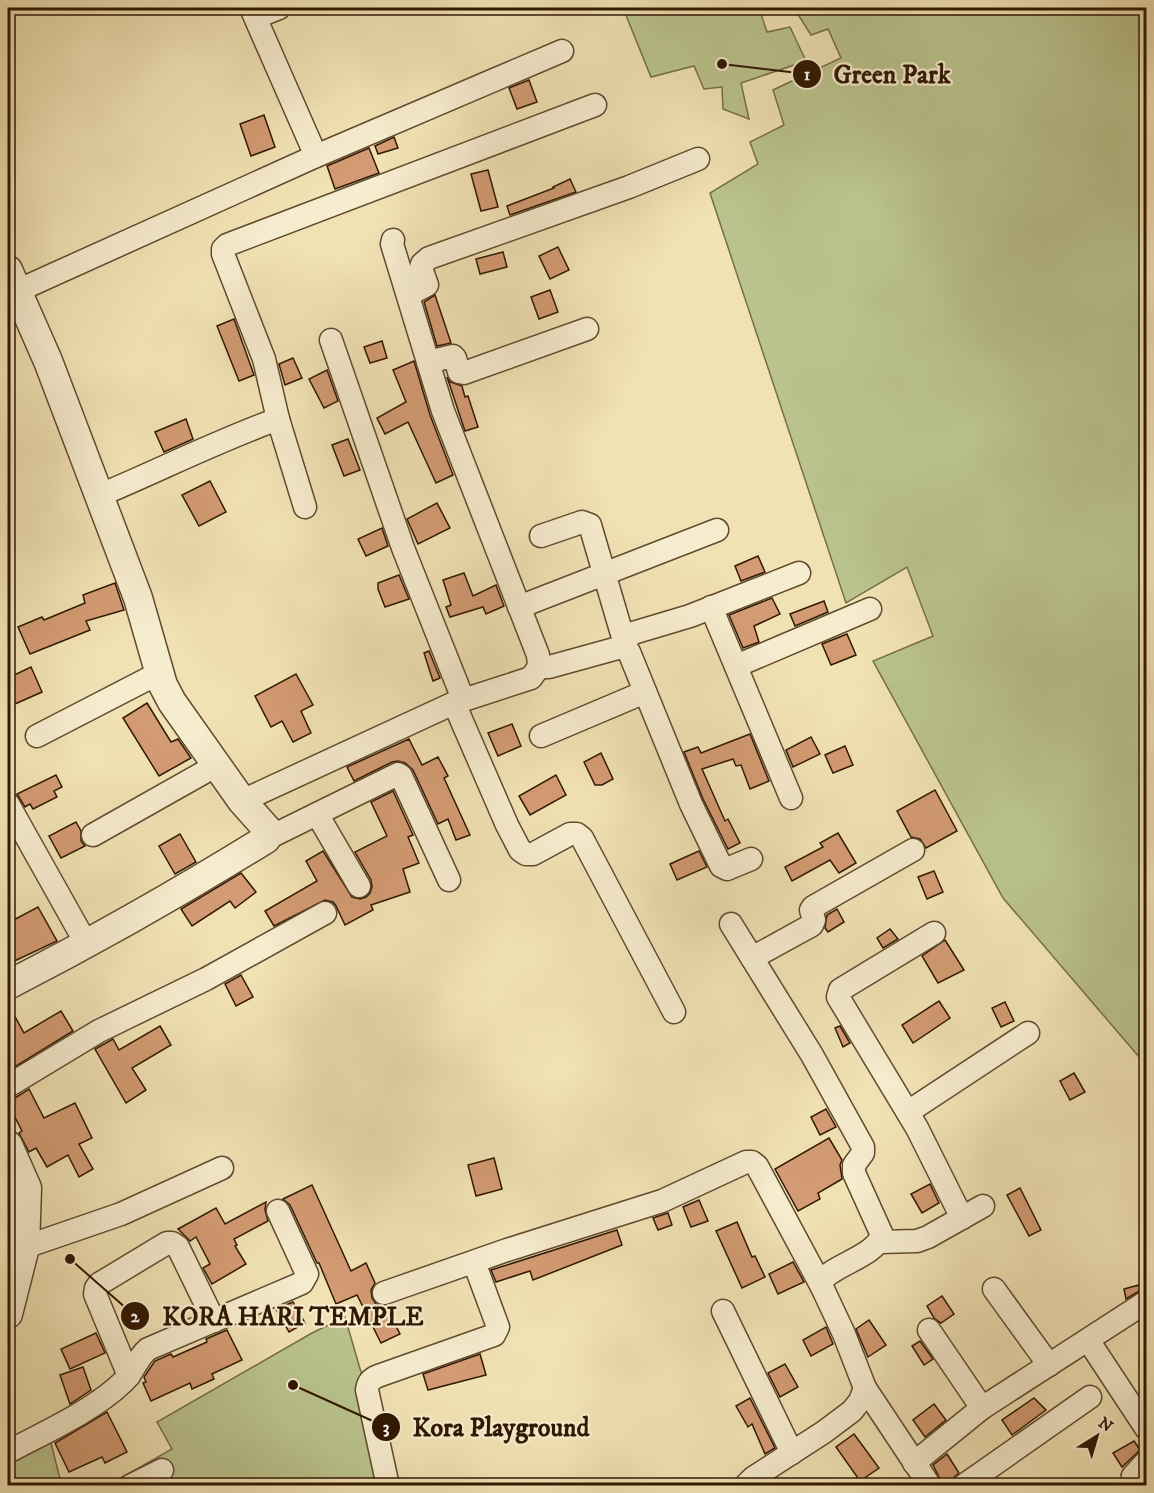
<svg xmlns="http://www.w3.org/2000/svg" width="1154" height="1493" viewBox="0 0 1154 1493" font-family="'IM FELL DW Pica',serif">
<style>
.green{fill:#bac38d;stroke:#756e48;stroke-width:1.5}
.building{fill:#d39b73;stroke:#301803;stroke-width:1.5}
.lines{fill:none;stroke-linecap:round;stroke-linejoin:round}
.minor-casing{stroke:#604a2f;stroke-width:25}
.tertiary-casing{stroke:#604a2f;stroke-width:31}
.minor{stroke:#f6ecce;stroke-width:22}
.tertiary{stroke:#f6ecce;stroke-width:28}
.leader{fill:none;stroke:#301803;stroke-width:2}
.callout-dot{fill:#301803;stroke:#f6ecce;stroke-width:2}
.mark-label{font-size:18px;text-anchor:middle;font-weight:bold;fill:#fff}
.callout-label{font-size:26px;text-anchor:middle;font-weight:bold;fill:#301803;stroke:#f6ecce;stroke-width:4.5;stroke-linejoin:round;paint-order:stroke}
</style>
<rect width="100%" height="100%" fill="#f1e2b4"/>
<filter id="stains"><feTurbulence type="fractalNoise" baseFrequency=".00333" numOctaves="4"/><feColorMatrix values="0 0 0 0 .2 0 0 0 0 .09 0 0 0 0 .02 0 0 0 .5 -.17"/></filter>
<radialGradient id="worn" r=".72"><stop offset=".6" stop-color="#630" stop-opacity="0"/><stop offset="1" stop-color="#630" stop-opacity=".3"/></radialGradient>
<g class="green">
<path d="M623,8H759L767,32L790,27L806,61L741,83L749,119L723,109L722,87L704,89L694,66L651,77Z"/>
<path d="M794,8H1146V1065L1003,898L873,661L933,636L907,567L846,603L710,193L758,164L750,142L784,125L773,90L841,58L828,29L811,35Z"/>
<path d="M345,1317L393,1482L391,1485L107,1486L172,1449L157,1422L312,1333Z"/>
<path d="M50,1439L60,1479L68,1485L8,1486V1462Z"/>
</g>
<g class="building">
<path d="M529,80L537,102L517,109L509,88Z"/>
<path d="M264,115L275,147L251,156L240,124Z"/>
<path d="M394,137L398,148L378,154L375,146Z"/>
<path d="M369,148L379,173L335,189L327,166Z"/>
<path d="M488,170L498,207L481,211L471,174Z"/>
<path d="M570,179L576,192L510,215L507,206L554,188L553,187Z"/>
<path d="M558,247L569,270L550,279L539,256Z"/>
<path d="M503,252L507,267L480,274L476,259Z"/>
<path d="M550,290L558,312L539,319L531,297Z"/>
<path d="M435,295L451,343L437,346L424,302Z"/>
<path d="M234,319L254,375L239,381L217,326Z"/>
<path d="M382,341L387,358L370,363L364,347Z"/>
<path d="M293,358L302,378L285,385L279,364Z"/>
<path d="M414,361L430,415L453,475L436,483L408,422L385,434L377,418L406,402L393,370Z"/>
<path d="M327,370L338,401L324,408L309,379Z"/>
<path d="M447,377L450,382L462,386L465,397L468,396L478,427L465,431Z"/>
<path d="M186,419L193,439L164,452L155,432Z"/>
<path d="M348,439L360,470L344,476L332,445Z"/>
<path d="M210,481L226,512L199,526L182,495Z"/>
<path d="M437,503L450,528L418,544L407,519Z"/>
<path d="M382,528L388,546L366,556L358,539Z"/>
<path d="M758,556L765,572L741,581L735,566Z"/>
<path d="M464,573L473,596L496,585L504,606L486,614L483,607L450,617L446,607L451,605L443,580Z"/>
<path d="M399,575L409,599L385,607L378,589V583Z"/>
<path d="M115,583L124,610L86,621L90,630L30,654L18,627L42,617L44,620L85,603L83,595Z"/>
<path d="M772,598L780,614L754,626L759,642L743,648L729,615Z"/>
<path d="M824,601L828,612L795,626L790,614Z"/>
<path d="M847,634L856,655L831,665L822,644Z"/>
<path d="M429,651L440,678L433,681L424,653Z"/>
<path d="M31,667L42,692L8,707V678Z"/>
<path d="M296,674L313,705L301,711L311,733L293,742L282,721L271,727L255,696Z"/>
<path d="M147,703L171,742L178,739L191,758L159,776L123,718Z"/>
<path d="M512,724L521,746L498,756L488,733Z"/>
<path d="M750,734L769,781L750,789L741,765L736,766L733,759L702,769L725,821L728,819L740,843L728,849L703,799L684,752L698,747L701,753Z"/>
<path d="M811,737L820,754L793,767L786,750Z"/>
<path d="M409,739L422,765L438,757L448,776L444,778L470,835L456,840L448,819L438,824L413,770L405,763L398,761L392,762L354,781L347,767Z"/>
<path d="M845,746L853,765L833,773L825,755Z"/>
<path d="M601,753L613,779L602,785H595L584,762Z"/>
<path d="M56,775L62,787L54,791L57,797L33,809L30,804L25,807L17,794Z"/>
<path d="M556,775L566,795L530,815L519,796Z"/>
<path d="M935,790L957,831L926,848L920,839L911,837L897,811Z"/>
<path d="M393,791L413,835L408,837L419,863L403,869L410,892L371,905L373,910L345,925L336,906L333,902L325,900L274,926L265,911L317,881L306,861L323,851L352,897L360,899L366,897L370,893L372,887L371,880L355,852L387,836L371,802Z"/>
<path d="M76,822L81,831V841L85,846L61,858L49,836Z"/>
<path d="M838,833L856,863L839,873L830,860L792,881L785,867L823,847L820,843Z"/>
<path d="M180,834L196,862L175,874L159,846Z"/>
<path d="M699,851L707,867L677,880L670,864Z"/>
<path d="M934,871L943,892L927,899L918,877Z"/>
<path d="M241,873L256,892L235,908L230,901L192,926L181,909Z"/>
<path d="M38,907L57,941L8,964V923Z"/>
<path d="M837,909L844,922L828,932L825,928L827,915Z"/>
<path d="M890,929L898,939L883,948L877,938Z"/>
<path d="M945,940L964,970L938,983L922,956Z"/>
<path d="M241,975L253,997L236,1006L225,984Z"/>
<path d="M939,1001L950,1018L913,1043L902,1025Z"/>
<path d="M1005,1002L1014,1021L1001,1027L992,1008Z"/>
<path d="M8,1004L24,1033L61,1011L73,1031L8,1071Z"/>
<path d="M160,1026L171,1045L132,1068L146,1090L126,1103L95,1049L113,1039L119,1050Z"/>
<path d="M840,1026L850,1043L843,1047L835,1028Z"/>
<path d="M1074,1073L1085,1092L1070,1100L1060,1081Z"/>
<path d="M29,1089L44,1118L75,1103L92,1138L79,1144L93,1169L79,1177L68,1155L47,1167L36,1148L29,1152L19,1133L22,1131L8,1104V1099L15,1098Z"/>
<path d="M826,1109L836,1127L820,1135L811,1117Z"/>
<path d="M829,1138L842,1160L840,1165L842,1179L818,1193L820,1199L798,1211L775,1169Z"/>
<path d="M494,1158L502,1189L476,1196L468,1165Z"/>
<path d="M930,1184L939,1203L922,1213L911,1194Z"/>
<path d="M312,1185L351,1271L366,1263L375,1283L371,1290L372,1298L376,1304L386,1306L400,1334L381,1343L357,1295L336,1304L319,1263H317L290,1205L283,1199Z"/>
<path d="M1020,1188L1041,1230L1029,1236L1007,1195Z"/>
<path d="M699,1200L708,1221L691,1227L683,1207Z"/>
<path d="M266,1202L265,1210L268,1221L234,1239L237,1245L235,1246L246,1264L212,1284L203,1268L210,1264L196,1237L190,1241L178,1229L216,1208L225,1224Z"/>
<path d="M668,1213L672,1225L658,1230L653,1218Z"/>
<path d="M737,1222L752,1257L755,1256L765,1277L742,1288L716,1231Z"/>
<path d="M617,1230L622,1245L533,1280L530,1271L496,1282L491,1270Z"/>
<path d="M793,1262L804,1282L778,1294L769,1274Z"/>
<path d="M1139,1285L1141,1290L1126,1299L1124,1289Z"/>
<path d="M942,1296L954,1314L941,1323L934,1318L927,1306Z"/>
<path d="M293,1302L305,1323L289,1332L276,1309Z"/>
<path d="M869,1320L886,1345L868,1357L856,1329Z"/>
<path d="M826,1327L833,1344L811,1356L803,1340Z"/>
<path d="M227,1330L242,1360L212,1374L214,1379L192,1389L190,1383L151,1401L143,1383L146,1382L144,1377L155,1361L171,1354L173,1357L207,1342L206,1339Z"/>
<path d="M96,1333L105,1353L70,1369L61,1349Z"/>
<path d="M920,1341L933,1359L924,1365L912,1346Z"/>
<path d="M480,1354L486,1375L428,1390L423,1374Z"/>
<path d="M785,1364L798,1387L780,1397L768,1373Z"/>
<path d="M83,1367L91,1390L70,1404L60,1375Z"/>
<path d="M750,1398L775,1448L765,1454L752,1424L748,1427L736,1406Z"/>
<path d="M1034,1398L1046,1410L1012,1435L1002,1420Z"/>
<path d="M934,1404L946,1420L925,1437L913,1420Z"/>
<path d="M107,1412L127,1452L105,1463L102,1457L69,1472L55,1443Z"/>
<path d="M854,1434L879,1468L860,1481L836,1447Z"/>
<path d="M1134,1441L1140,1450L1122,1467L1113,1453Z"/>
<path d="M947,1454L959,1473L951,1480L950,1484L943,1485L933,1465Z"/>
</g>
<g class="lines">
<defs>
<g id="minor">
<path d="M251,8L316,156"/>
<path d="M256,17L279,8"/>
<path d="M17,291L316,156L562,51"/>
<path d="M408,295L427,285L421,268L422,264L429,258L629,187L698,159"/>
<path d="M331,340L403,548L463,699"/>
<path d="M428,362L453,356L455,358L459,372L464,373L587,329"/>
<path d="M98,496C158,471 217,441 278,419"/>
<path d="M305,507L278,419L264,359L223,254V249L227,245L595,105"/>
<path d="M541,536L582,522L590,525L624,641"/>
<path d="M519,607L717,530"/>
<path d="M711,607L791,798"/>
<path d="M621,648L624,641L633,633L690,616L799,573"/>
<path d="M736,666L870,609"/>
<path d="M539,667H549L618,648H624L629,652L691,804L721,866L727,869L751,859"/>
<path d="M454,703L507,825L520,850L526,854H533L570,834H577L582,838L674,1012"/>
<path d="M37,736L159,673"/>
<path d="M541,736L645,692"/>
<path d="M242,801L454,703L531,678L539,667L538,655L443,411L392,244L393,240"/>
<path d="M8,804L87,945"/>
<path d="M317,814L359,886"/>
<path d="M93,835L217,765"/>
<path d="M266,839L398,774L401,776L449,880"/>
<path d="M731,924L812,1055L863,1147V1153L854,1165V1173L882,1235C875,1256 836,1264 822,1280V1287L844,1334L865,1388L860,1401L852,1411L824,1432L753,1478L745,1486"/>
<path d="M934,933L840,990L838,997L917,1128L962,1218"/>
<path d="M752,958L812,925L814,920L811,910L813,907L913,850"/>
<path d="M8,1086L99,1031L206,979L325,913"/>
<path d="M908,1112L1028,1033"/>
<path d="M880,1242L917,1241L928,1237L983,1206"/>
<path d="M25,1247L121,1214L222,1168"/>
<path d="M994,1289L1049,1365"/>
<path d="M384,1293L507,1250L662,1201L746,1162H752L757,1166L822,1287"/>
<path d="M723,1311L792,1453"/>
<path d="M929,1330L982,1408"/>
<path d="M1088,1340L1146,1428"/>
<path d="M129,1376L95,1294L96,1288L99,1284L167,1243H172L178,1247L214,1321"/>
<path d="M865,1388L930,1486"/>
<path d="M8,1452C45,1432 93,1411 123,1382C134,1372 137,1358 148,1349L302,1283L307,1274L278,1211"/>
<path d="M914,1463L982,1408L1146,1302"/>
<path d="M130,1486L162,1470"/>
<path d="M388,1486L367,1390C368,1382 371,1379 378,1376L494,1335L498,1327L474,1262"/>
<path d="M963,1486L1090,1397"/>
<path d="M1138,1486L1133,1476L1146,1462"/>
</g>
<g id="tertiary">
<path d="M8,270L48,361L138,598L163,685L172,702L242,801L267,829L269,834L266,839C182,891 96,940 8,985"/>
<path d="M8,1145L27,1188L25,1247L8,1314"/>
</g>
</defs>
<use href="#minor" class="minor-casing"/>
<use href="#tertiary" class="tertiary-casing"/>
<use href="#minor" class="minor"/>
<use href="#tertiary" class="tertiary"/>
</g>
<path class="leader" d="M722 64L807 74M70 1259L135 1316M293 1385L386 1427"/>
<g class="callout-dot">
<circle cx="722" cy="64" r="6"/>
<circle cx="70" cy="1259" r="6"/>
<circle cx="293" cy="1385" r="6"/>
<circle cx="807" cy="74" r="15"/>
<circle cx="135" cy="1316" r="15"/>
<circle cx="386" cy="1427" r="15"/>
</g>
<g class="mark-label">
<text x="807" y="80">1</text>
<text x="135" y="1322">2</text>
<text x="386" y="1433">3</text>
</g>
<g class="callout-label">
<text x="892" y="83">Green Park</text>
<text x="293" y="1325">KORA HARI TEMPLE</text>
<text x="501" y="1436">Kora Playground</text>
</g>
<rect width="1154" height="1493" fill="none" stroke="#f1e2b4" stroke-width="30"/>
<rect x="9" y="9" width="1136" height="1475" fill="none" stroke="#301803" stroke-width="3"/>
<rect x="15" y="15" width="1124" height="1463" fill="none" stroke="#301803" stroke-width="1.5"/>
<g transform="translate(1097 1436) rotate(37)" stroke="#f6ecce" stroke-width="4.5" paint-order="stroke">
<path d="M0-4.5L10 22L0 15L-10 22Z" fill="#301803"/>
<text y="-9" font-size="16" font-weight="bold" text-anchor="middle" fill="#301803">N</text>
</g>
<rect width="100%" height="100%" filter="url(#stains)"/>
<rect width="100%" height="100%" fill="url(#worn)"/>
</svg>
